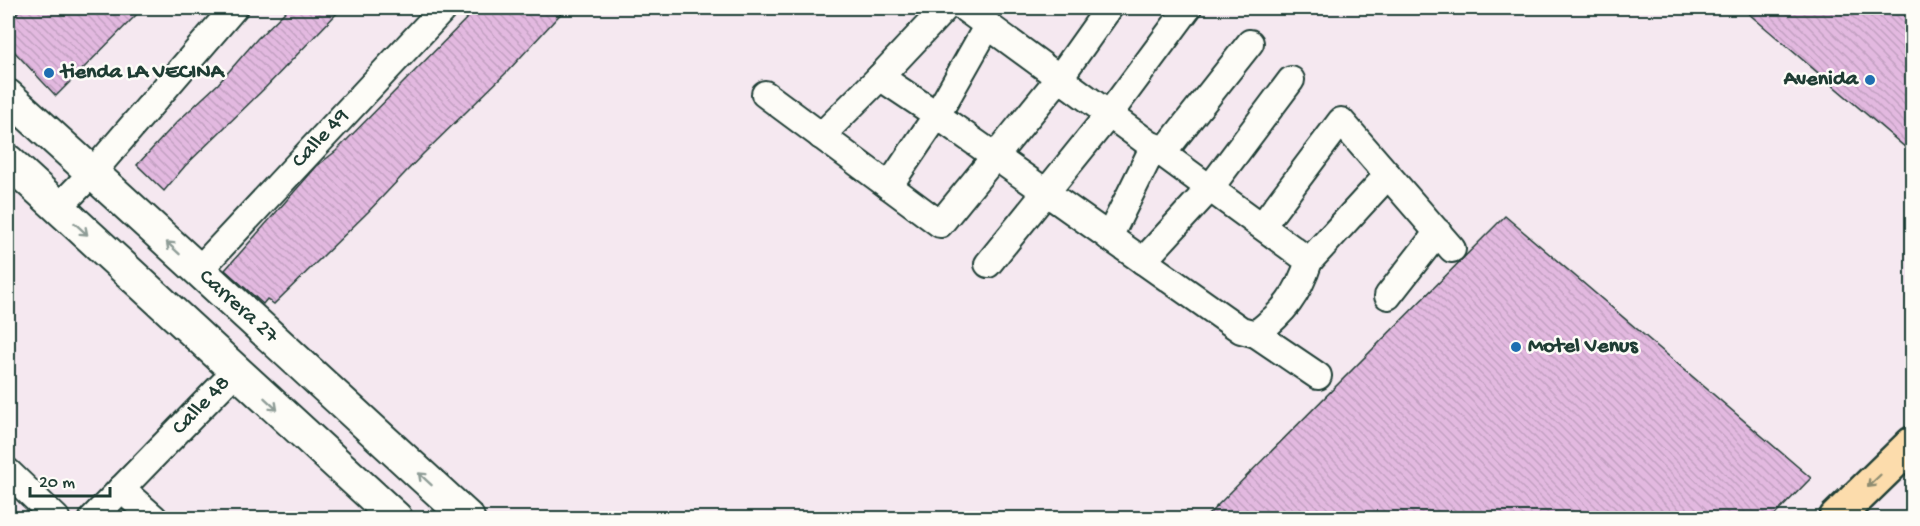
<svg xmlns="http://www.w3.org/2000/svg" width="1920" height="526" viewBox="0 0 1920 526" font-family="'Gochi Hand',sans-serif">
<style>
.building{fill:url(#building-back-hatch);stroke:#1f3d34;stroke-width:1.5}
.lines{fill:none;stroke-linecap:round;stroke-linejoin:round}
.minor-casing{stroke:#1f3d34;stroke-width:30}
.tertiary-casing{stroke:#1f3d34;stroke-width:36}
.primary-casing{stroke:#1f3d34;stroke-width:38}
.minor{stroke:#fdfcf7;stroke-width:26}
.tertiary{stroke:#fdfcf7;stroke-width:32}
.primary{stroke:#fcdcac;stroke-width:33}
.oneway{stroke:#8e9c96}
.oneway2{stroke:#8e8c70}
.poi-dot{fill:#1f6fb2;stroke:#fdfcf7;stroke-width:2}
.labels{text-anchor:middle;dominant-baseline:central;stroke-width:5;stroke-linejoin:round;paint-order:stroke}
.poi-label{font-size:22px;font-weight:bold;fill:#1f3d34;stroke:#fdfcf7;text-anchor:start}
.street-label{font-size:22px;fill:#1f3d34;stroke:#fdfcf7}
</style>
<defs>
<pattern id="building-back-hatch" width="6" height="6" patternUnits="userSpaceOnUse" patternTransform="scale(1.5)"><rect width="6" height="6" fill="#e3b9e0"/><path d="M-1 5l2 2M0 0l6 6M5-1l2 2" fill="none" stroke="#c2a0c1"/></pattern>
</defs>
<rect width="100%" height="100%" fill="#f5e8f0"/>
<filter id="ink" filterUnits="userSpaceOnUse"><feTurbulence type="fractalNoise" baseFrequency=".0167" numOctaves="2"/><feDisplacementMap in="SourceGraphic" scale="12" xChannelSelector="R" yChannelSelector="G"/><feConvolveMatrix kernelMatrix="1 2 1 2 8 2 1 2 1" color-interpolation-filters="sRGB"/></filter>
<g filter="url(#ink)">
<g class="building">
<path d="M22,8H143L56,96L8,45V22Z"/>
<path d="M289,8H342L266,87L185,166L164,191L137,165L177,122L218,84L257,39Z"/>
<path d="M477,8H566L507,72L422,155L368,212L274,304L267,299L263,304L225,270L317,166L336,151Z"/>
<path d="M1742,8H1912V153Z"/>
<path d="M1505,216L1811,478L1771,519H1204Z"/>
</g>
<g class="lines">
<defs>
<g id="minor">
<path d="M945,8L880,77L928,109L1241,330L1256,334C1284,312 1298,295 1309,261L964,8"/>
<path d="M765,94L940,224L1060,77L1109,8"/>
<path d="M821,136L880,77"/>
<path d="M1163,153L1250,43"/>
<path d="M889,186L937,115L988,25"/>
<path d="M58,208L92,173L234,8"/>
<path d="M1262,226L1341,121L1452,249"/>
<path d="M1109,237L1154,146"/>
<path d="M1143,261L1210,188L1291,80"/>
<path d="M1309,261L1388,175"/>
<path d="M988,264L1110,113L1188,8"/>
<path d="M198,271L444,8"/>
<path d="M1388,296L1438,232"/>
<path d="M1256,334L1318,376"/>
<path d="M8,472L56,518"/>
<path d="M121,489L154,518"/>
<path d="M93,518L236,371"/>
</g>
<g id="tertiary">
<path d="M8,96C162,236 316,377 468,518"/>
<path d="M8,161L396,518"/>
</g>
<path id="primary" d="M1836,518L1912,444"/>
</defs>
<use href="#minor" class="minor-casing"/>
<use href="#tertiary" class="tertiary-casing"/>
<use href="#primary" class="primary-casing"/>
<use href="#minor" class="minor"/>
<use href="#tertiary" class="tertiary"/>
<use href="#primary" class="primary"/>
</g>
<defs><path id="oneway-shaft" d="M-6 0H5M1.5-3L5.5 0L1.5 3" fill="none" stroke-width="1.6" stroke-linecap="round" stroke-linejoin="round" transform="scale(1.5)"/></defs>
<g class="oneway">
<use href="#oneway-shaft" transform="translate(81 229) rotate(42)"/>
<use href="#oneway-shaft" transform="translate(173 248) rotate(-137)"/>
<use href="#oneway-shaft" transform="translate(271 404) rotate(43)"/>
<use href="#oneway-shaft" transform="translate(425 479) rotate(-137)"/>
</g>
<use class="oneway2" href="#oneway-shaft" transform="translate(1874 481) rotate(136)"/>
</g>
<g class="poi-dot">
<circle cx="49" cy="73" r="6"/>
<circle cx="1870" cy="80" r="6"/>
<circle cx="1516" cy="347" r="6"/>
</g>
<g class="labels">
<g class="poi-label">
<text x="61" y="73">tienda LA VECINA</text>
<text x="1858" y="80" text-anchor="end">Avenida</text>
<text x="1528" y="347">Motel Venus</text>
</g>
<g class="street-label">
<text transform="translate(321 139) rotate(-47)">Calle 49</text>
<text transform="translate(238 307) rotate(42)">Carrera 27</text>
<text transform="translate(202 406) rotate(-46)">Calle 48</text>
</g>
</g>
<rect width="1920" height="526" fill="none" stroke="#fdfcf7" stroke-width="30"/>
<rect x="15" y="15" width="1890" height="496" fill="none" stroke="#1f3d34" stroke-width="2" filter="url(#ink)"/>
<path d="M30 487v9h80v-9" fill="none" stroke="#1f3d34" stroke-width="3"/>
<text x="39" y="487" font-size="18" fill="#1f3d34" stroke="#fdfcf7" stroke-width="4.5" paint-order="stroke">20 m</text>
</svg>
